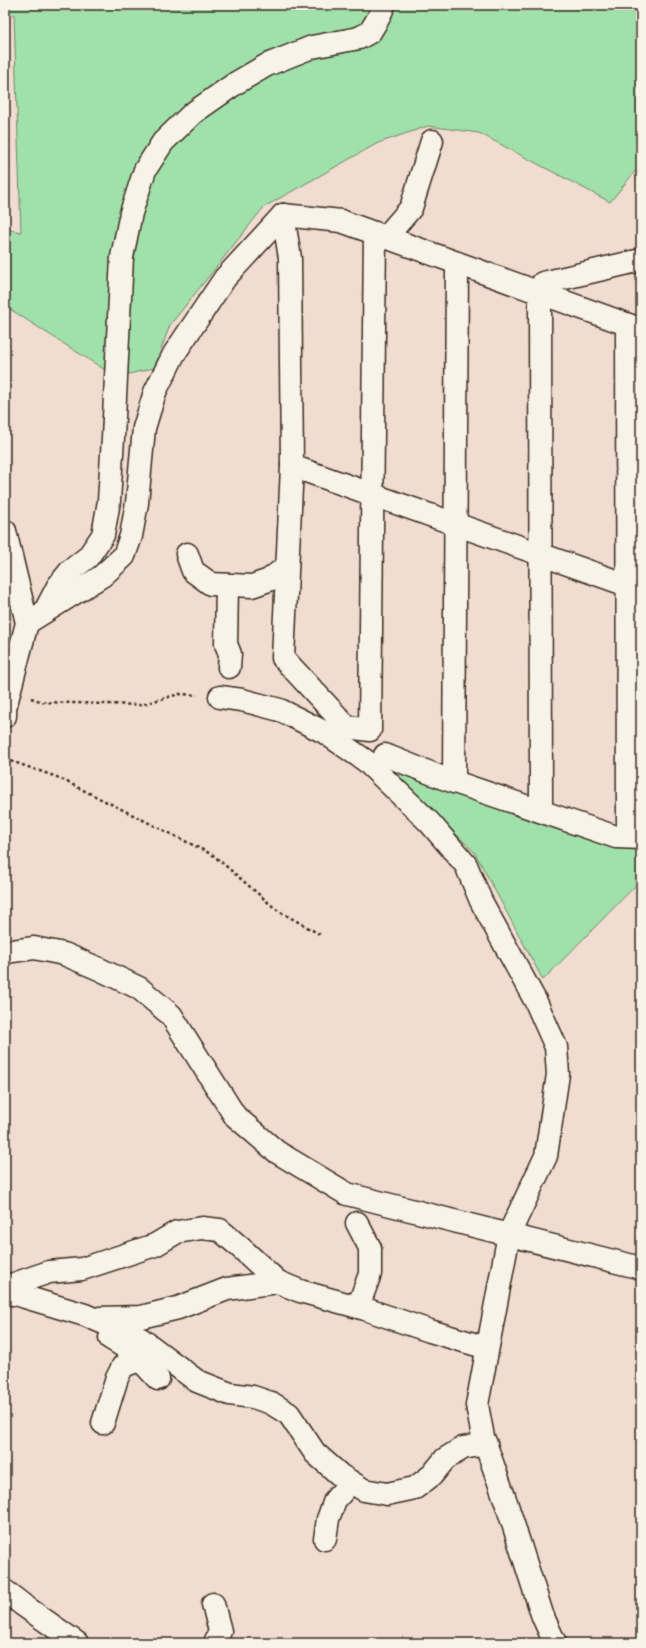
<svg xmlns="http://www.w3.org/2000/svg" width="646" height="1648" viewBox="0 0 646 1648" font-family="Itim,sans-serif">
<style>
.green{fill:#a0e1ab;stroke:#6e8664}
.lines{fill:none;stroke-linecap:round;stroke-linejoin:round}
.street-casing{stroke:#3b2a1e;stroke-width:25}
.path{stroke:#3b2a1e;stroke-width:2.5;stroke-dasharray:3 3;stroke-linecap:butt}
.street{stroke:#f7f3e8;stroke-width:22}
</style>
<rect width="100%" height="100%" fill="#f0dcd1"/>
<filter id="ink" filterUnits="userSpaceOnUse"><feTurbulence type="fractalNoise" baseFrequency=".025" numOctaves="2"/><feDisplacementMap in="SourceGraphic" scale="8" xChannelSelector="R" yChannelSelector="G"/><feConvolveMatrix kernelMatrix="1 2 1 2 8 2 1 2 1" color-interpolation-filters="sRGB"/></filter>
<g filter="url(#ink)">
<g class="green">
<path d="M5,5H641V164L610,202L479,133L428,126L378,143L264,207L170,325L154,368L116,377L5,306V229L21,232L14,15L5,13Z"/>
<path d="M389,767L545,825L606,845L641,849V882L638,883L543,980L475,853Z"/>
</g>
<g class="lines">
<defs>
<g id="street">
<path d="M283,215L290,258L292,466L641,590"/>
<path d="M283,215L341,221L640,329"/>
<path d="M386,237L411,208L432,141"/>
<path d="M627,325L628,837"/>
<path d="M292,466L283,658L347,727L370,730L375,233"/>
<path d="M5,531L27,623L5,708V716"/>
<path d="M187,554L193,571L211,584L252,586L269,580L287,566"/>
<path d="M227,585L226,644L230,654L229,667"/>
<path d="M45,611L58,586L70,571L88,557L103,535L109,501L113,438L122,257L131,213L145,170L163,142L193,113L236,83L267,65L312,47L359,38L370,32L379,17L384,5"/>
<path d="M27,623L102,576L124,556L131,536L137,503L144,428L155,392L174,354L225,278L283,215"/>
<path d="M220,697L242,700L280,710L324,732L366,761L430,823L466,865L481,901L536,1002L556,1047L558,1074L546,1156L509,1234L477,1405L483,1437L507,1505L543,1617L555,1643"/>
<path d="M385,755L443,778L616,837L641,838"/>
<path d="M454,782L457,263"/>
<path d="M541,811L540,293L543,283L641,260"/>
<path d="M5,952L34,948L64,954L97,968L139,988L171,1015L235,1116L277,1152L347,1194L641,1268"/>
<path d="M357,1223L370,1248V1274L358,1307"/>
<path d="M5,1287L49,1272L82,1269L155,1245L177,1232L202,1228L220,1230L241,1248L278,1282"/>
<path d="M5,1294H15L85,1315L141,1339L197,1381L230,1394L253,1397L271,1403L289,1414L315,1453L340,1475L364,1490L387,1494L415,1488L432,1475L445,1459L463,1448L486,1444"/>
<path d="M100,1318L141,1317L178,1308L227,1289L278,1282L300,1291L365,1309L430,1331L487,1348"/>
<path d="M110,1338L133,1352L158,1379"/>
<path d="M103,1423L117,1378L123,1366L140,1360"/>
<path d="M325,1539L328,1519L335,1500L351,1482"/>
<path d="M5,1591L23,1605L77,1643"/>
<path d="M213,1604L220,1631L215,1643"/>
</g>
</defs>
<use href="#street" class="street-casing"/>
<g class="path">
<path d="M31,698L43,702L140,705L179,694L197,695"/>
<path d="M5,759L57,777L213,855L277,910L321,935"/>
</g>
<use href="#street" class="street"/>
</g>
</g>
<rect width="646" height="1648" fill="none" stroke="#f7f3e8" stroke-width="20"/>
<rect x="10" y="10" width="626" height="1628" fill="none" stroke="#3b2a1e" stroke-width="1.5" filter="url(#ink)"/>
</svg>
